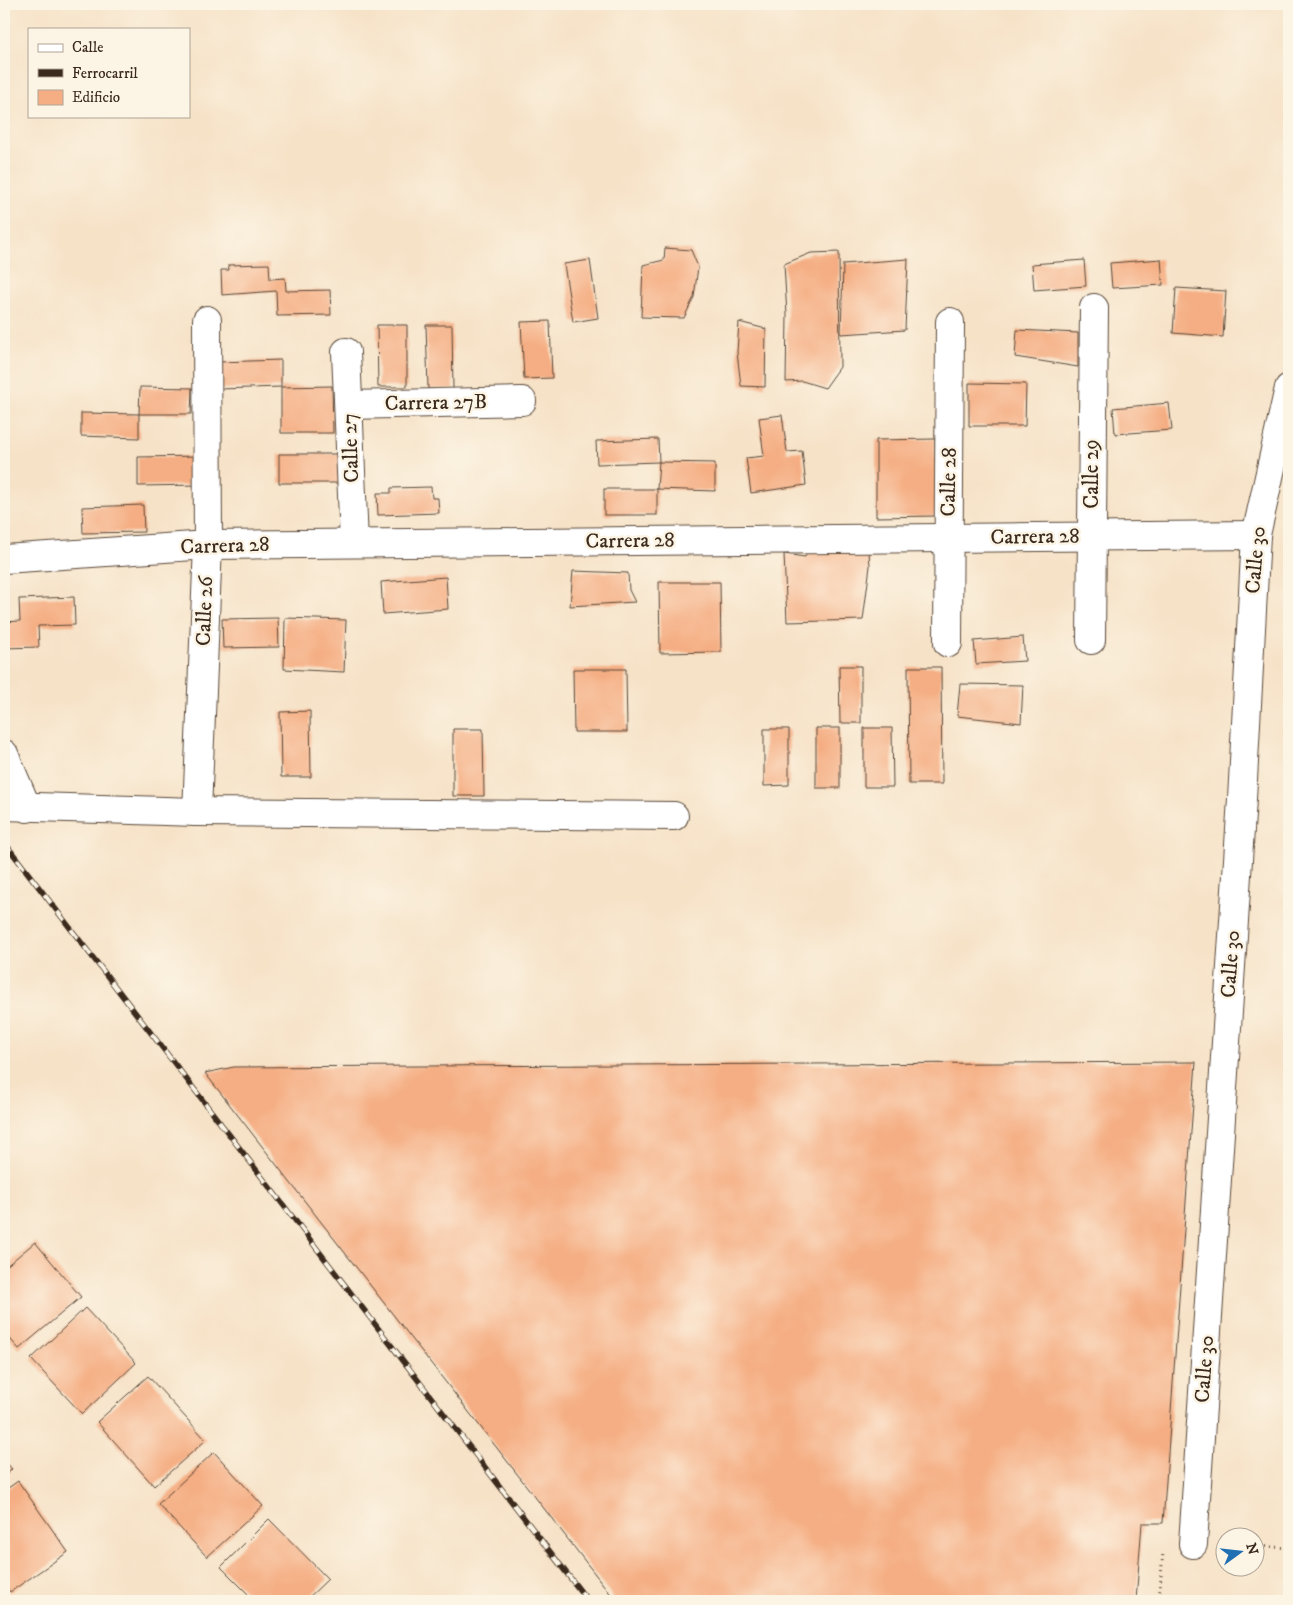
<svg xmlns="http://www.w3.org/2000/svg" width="1293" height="1605" viewBox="0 0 1293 1605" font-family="'IM FELL DW Pica',serif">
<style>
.building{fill:#f5ae83}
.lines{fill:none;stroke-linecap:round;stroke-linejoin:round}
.minor-casing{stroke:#574637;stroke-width:30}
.path{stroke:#574637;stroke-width:3;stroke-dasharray:1 4;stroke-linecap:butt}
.minor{stroke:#fff;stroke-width:28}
.rail-casing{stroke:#3b2a1e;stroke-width:5.5}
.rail{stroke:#fcf5e5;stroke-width:4;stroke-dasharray:11;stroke-linecap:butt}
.labels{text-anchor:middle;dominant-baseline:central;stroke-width:5;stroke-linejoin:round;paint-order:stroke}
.street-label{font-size:21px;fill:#3b2a1e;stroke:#fcf5e5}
</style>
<rect width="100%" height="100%" fill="#fcf5e5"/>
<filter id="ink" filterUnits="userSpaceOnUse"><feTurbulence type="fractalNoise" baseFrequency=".02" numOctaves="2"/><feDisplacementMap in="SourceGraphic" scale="10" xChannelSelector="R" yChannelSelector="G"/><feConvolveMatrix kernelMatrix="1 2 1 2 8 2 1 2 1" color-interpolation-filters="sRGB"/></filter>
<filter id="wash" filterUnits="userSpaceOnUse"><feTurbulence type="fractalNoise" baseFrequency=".0096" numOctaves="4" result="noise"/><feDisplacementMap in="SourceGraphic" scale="20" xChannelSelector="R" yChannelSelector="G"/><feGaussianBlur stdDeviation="1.12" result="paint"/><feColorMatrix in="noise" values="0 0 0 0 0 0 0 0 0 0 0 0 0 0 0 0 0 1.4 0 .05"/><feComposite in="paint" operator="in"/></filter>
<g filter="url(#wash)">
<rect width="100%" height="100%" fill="#f6e2c7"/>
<g id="blocks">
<g class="building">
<path d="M665,248L691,250L698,267L694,297L684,318L641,317L643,265L664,260Z"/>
<path d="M839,252L840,367L825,388L802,381L786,382L787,315L784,264L811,253Z"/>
<path d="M908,259L905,330L841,334L843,264Z"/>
<path d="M1161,259L1163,285L1112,288L1110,263Z"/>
<path d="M590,260L598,318L573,322L564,264Z"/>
<path d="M1084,260L1086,286L1034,290L1032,264Z"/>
<path d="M269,264L270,279L285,278L286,291L330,290L331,315L277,316L276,291L222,295L221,270H229L228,265Z"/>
<path d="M1176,288L1226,291L1223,337L1173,333Z"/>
<path d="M550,321L552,378L524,379L521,322Z"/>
<path d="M739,322L766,329L765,387L741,386L737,352Z"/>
<path d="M377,325H407V387H378Z"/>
<path d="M426,325H452L453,389H428Z"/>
<path d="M1017,330L1078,333V367L1015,357Z"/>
<path d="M281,360V387L219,389L218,362Z"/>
<path d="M969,383L1026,384L1025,426H969Z"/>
<path d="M332,386L333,433H281V387Z"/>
<path d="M140,387L192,388L191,414H139Z"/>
<path d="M1169,403L1172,430L1115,434L1113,408Z"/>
<path d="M81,413L139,414V438L81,436Z"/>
<path d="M782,415L787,452L802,451L806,485L751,493L746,458L764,456L759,418Z"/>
<path d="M658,439L659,462L597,464L596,441Z"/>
<path d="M935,439L936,516L876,517V440Z"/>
<path d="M279,454H339L340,483H279Z"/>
<path d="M200,456V485L138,486V457Z"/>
<path d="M659,462L715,463V491L657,489Z"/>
<path d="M431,487L432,498H438L439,513L378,515L377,493H391V488Z"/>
<rect x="604" y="489" width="53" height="26"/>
<path d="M143,505L144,532L83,533L82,507Z"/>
<path d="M812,546L869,552L870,566L863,620L787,622L784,554L805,557Z"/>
<path d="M573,571L628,573L629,590L635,602L570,606Z"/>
<path d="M446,577L448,609L383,614L381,582Z"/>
<path d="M659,582H720L721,652L660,653Z"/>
<path d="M74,597L75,625L38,626L39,647L4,648V622L20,621L19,599Z"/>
<path d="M278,618L279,647L223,648L222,619Z"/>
<path d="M285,618L346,620L344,672L284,669Z"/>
<path d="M1023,637L1025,661L976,664L974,641Z"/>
<path d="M839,666H861V723H840Z"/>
<path d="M908,667H941L942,784H909Z"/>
<path d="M573,669H626L627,732H574Z"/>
<path d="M960,684L1023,685L1021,723L957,716Z"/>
<path d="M310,711L311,777H281L280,712Z"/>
<rect x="816" y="728" width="24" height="60"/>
<path d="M864,728H892L893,787H864Z"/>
<path d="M453,729H483L484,796H453Z"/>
<path d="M764,729H789V785L764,786Z"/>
<path d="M1196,1062L1163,1523H1142L1136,1601H616L205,1073L234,1067Z"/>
<path d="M35,1242L81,1297L19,1349L4,1332V1268Z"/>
<path d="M85,1308L136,1363L82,1414L31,1359Z"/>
<path d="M148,1376L206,1440L154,1486L97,1422Z"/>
<path d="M214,1452L263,1506L207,1557L158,1504Z"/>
<path d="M4,1460L12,1469L4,1477Z"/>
<path d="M18,1481L68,1552L10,1592L4,1583V1491Z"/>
<path d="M269,1519L328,1579L305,1601H255L221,1567Z"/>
</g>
</g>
</g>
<g filter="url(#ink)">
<use href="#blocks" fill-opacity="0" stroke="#574637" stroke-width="1"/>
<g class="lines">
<defs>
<g id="minor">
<path d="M346,352L354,543"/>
<path d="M349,405L522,401"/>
<path d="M4,559L208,545L1256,535"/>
<path d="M1091,640L1094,308"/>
<path d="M948,643L950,322"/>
<path d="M4,754L27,808"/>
<path d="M4,806L197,812L674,816"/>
<path d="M197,812L208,545L207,320"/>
<path d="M1193,1544L1242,799L1256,535L1289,388"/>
</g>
</defs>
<use href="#minor" class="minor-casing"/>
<g class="path">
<path d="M1256,1546L1289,1548"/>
<path d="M1159,1601L1163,1552"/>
</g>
<use href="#minor" class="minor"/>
<defs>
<path id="rail" d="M4,842L588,1601"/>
</defs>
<use href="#rail" class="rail-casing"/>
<use href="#rail" class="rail"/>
</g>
</g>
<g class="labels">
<g class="street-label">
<text transform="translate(436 403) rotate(-1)">Carrera 27B</text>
<text transform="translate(351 448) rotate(-92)">Calle 27</text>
<text transform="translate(1092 474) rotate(-90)">Calle 29</text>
<text transform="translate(949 482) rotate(-89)">Calle 28</text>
<text transform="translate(1035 537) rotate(-1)">Carrera 28</text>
<text transform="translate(630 541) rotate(-1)">Carrera 28</text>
<text transform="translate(225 546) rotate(-2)">Carrera 28</text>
<text transform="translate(1256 560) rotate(-85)">Calle 30</text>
<text transform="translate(205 611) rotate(-88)">Calle 26</text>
<text transform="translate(1231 964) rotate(-86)">Calle 30</text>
<text transform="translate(1205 1369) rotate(-86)">Calle 30</text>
</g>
</g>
<rect width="1293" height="1605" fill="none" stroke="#fcf5e5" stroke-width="20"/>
<rect x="28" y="28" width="162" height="90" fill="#fcf5e5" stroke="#afa495"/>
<rect x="38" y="44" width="25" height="8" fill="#ffffff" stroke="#afa495"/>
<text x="72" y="52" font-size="15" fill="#3b2a1e">Calle</text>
<rect x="38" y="69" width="25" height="8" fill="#3b2a1e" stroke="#afa495"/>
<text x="72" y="78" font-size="15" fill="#3b2a1e">Ferrocarril</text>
<rect x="38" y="90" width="25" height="15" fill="#f5ae83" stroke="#afa495"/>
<text x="72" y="102" font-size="15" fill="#3b2a1e">Edificio</text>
<g transform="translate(1240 1552) rotate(75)"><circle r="24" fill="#fcf5e5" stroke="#afa495"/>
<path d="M0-4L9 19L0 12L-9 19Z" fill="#1f6fb2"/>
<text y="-8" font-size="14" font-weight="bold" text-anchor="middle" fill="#3b2a1e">N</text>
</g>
</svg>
